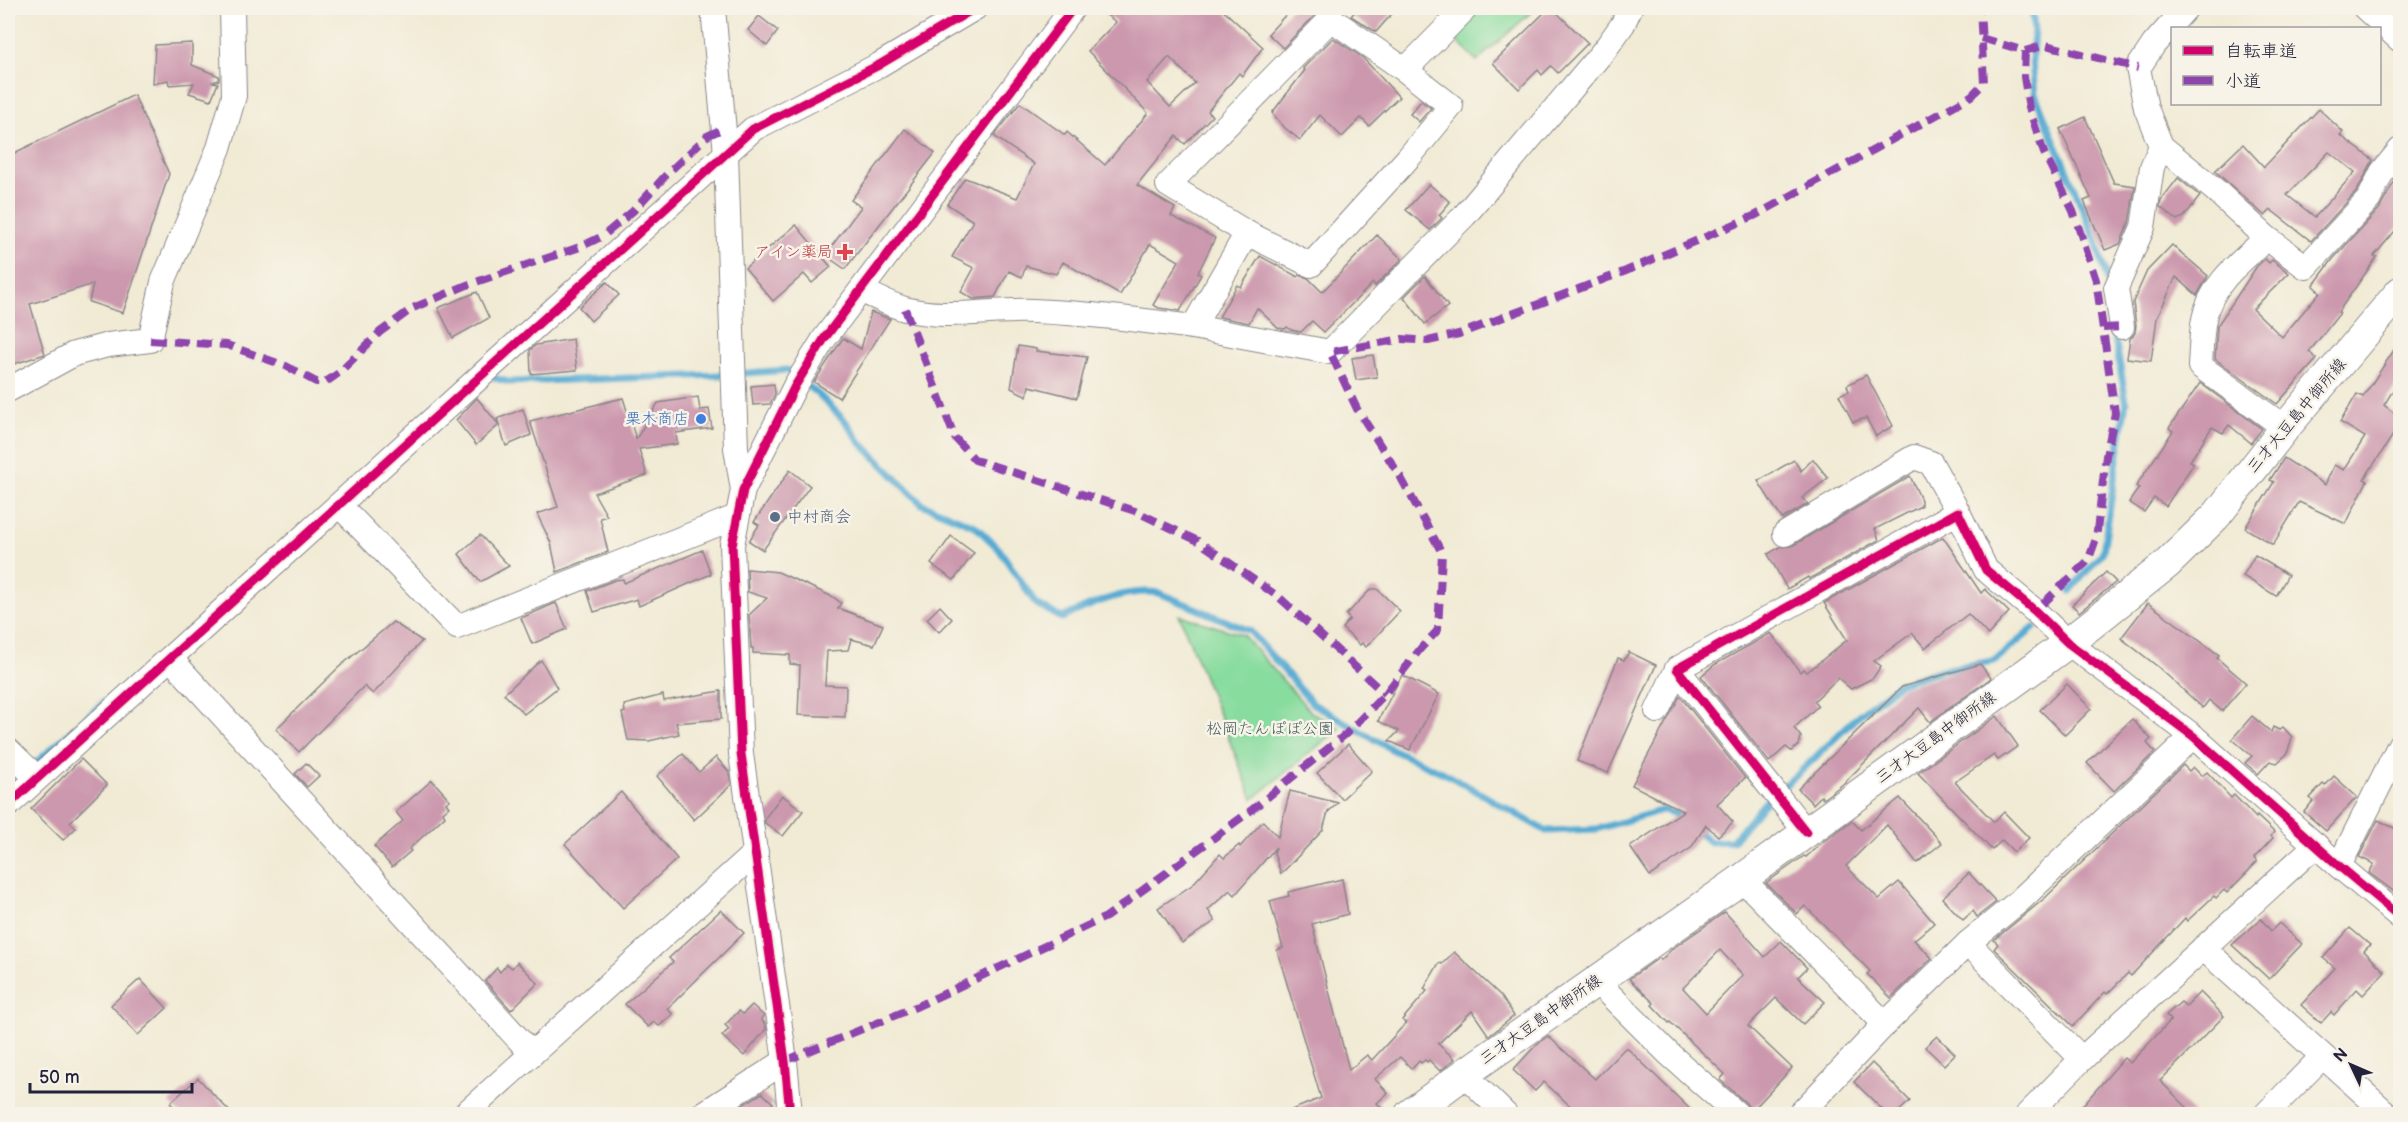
<svg xmlns="http://www.w3.org/2000/svg" width="2408" height="1122" viewBox="0 0 2408 1122" font-family="'Balsamiq Sans','Klee One',sans-serif">
<style>
.green{fill:#87dc9e;stroke:#547f6c;stroke-width:1.5}
.lines{fill:none;stroke-linecap:round;stroke-linejoin:round}
.stream{stroke:#57abd3;stroke-width:7}
.building{fill:#cc98ad;fill-rule:evenodd}
.minor-casing{stroke:#8a8688;stroke-width:26}
.major-casing{stroke:#8a8688;stroke-width:32}
.minor{stroke:#fff;stroke-width:24}
.major{stroke:#fff;stroke-width:30}
.quiet{stroke:#8e44ad;stroke-width:8;stroke-dasharray:15 8;stroke-linecap:butt}
.cycleway-casing{stroke:#f7f3e8;stroke-width:13}
.cycleway{stroke:#d6006c;stroke-width:9}
.health-dot{fill:#e0444e;stroke:#f7f3e8;stroke-width:2}
.shop-dot{fill:#3f7fe0;stroke:#f7f3e8;stroke-width:2}
.service-dot{fill:#5c6f8a;stroke:#f7f3e8;stroke-width:2}
.labels{text-anchor:middle;dominant-baseline:central;stroke-width:5;stroke-linejoin:round;paint-order:stroke}
.health-label{font-size:16px;fill:#be3a42;stroke:#f7f3e8;text-anchor:end}
.street-label{font-size:16px;fill:#22223b;stroke:#f7f3e8}
.shop-label{font-size:16px;fill:#366cbe;stroke:#f7f3e8;text-anchor:end}
.service-label{font-size:16px;fill:#4e5e75;stroke:#f7f3e8;text-anchor:start}
.park-label{font-size:16px;fill:#405a59;stroke:#f7f3e8}
</style>
<rect width="100%" height="100%" fill="#f7f3e8"/>
<filter id="ink" filterUnits="userSpaceOnUse"><feTurbulence type="fractalNoise" baseFrequency=".0167" numOctaves="2"/><feDisplacementMap in="SourceGraphic" scale="12" xChannelSelector="R" yChannelSelector="G"/><feConvolveMatrix kernelMatrix="1 2 1 2 8 2 1 2 1" color-interpolation-filters="sRGB"/></filter>
<filter id="wash" filterUnits="userSpaceOnUse"><feTurbulence type="fractalNoise" baseFrequency=".008" numOctaves="4" result="noise"/><feDisplacementMap in="SourceGraphic" scale="24" xChannelSelector="R" yChannelSelector="G"/><feGaussianBlur stdDeviation="1.35" result="paint"/><feColorMatrix in="noise" values="0 0 0 0 0 0 0 0 0 0 0 0 0 0 0 0 0 1.4 0 .05"/><feComposite in="paint" operator="in"/></filter>
<g filter="url(#wash)">
<rect width="100%" height="100%" fill="#f1ebd5"/>
<g class="green">
<path d="M1479,8H1536L1477,61L1451,36Z"/>
<path d="M1179,615L1243,635L1311,712L1340,728L1253,799Z"/>
</g>
<g class="lines">
<g class="stream">
<path d="M2032,8L2034,30L2032,59L2035,94L2096,241L2109,286"/>
<path d="M495,378L509,382L720,375L787,370L819,395L846,422L860,442L922,504L975,526L999,549L1036,604L1062,618C1092,604 1126,588 1159,593L1250,631L1313,704L1391,749L1448,775L1546,831L1597,829L1663,810L1679,815L1683,819"/>
<path d="M2070,591L2103,552L2126,401L2113,327"/>
<path d="M8,788L104,702"/>
<path d="M1694,828L1710,842L1732,841L1768,799L1798,774L1860,714L1900,683L1941,670L1994,661L2034,628"/>
</g>
</g>
<g id="blocks">
<g class="building">
<path d="M1097,8H1210L1224,11L1263,47L1242,76L1239,73L1208,111L1212,116L1185,144L1176,136L1137,185L1175,208L1171,216L1215,238L1198,273L1201,275L1180,311L1159,308L1153,305L1179,261L1150,244L1120,295L1063,262L1056,274L1026,266L1022,277L1009,271L995,297L973,299L961,292L974,268L952,257L973,221L947,204L965,178L1017,198L1034,164L994,136L1020,103L1065,135L1067,132L1105,165L1148,113L1088,51L1116,22ZM1169,57L1195,83L1170,107L1147,82Z"/>
<path d="M1292,8H1315L1319,11L1283,48L1268,34Z"/>
<path d="M1358,8H1397L1376,32L1351,16Z"/>
<path d="M1549,8H1552L1588,43L1558,73L1551,66L1542,75L1538,70L1519,89L1493,63Z"/>
<path d="M759,16L778,31L767,46L748,30Z"/>
<path d="M1333,38L1363,58L1399,97L1369,126L1361,118L1342,137L1320,115L1300,140L1285,128L1272,113L1305,70L1303,68Z"/>
<path d="M192,43V65L219,76V80L213,82L218,83L211,100L189,93L194,83L169,85L168,80L153,84L155,45Z"/>
<path d="M134,95L169,174L123,313L89,302L93,284L30,304L45,354L8,366V156Z"/>
<path d="M1421,101L1431,108L1419,122L1410,114Z"/>
<path d="M2319,109L2343,132L2340,135L2373,160L2357,191L2311,241L2271,210L2265,216L2215,171L2243,144L2264,167ZM2329,152L2355,172L2315,217L2287,195Z"/>
<path d="M2085,117L2114,183L2135,186L2129,223L2120,244L2105,250L2084,201L2091,198L2060,129Z"/>
<path d="M905,129L935,153L845,269L825,255L861,207L851,200Z"/>
<path d="M2178,178L2200,196L2184,217L2177,220L2160,207L2161,200Z"/>
<path d="M2396,178L2400,181V225L2374,256L2377,257L2338,312L2340,313L2309,352L2317,359L2277,404L2215,359L2217,326L2257,266L2265,259L2269,263L2272,260L2289,273L2253,309L2282,337L2320,292L2313,286L2333,259L2380,208Z"/>
<path d="M1429,184L1450,202L1439,215L1442,218L1430,230L1406,210Z"/>
<path d="M796,225L831,267L812,283L804,274L773,301L745,268Z"/>
<path d="M1377,235L1402,259L1375,286L1373,283L1324,332L1312,321L1301,332L1291,330L1287,327L1285,329L1278,328L1257,308L1249,323L1219,317L1237,285L1241,287L1260,256L1298,277L1299,275L1308,278L1322,292Z"/>
<path d="M2172,245L2208,276L2197,295L2176,277L2157,318L2151,361L2127,358L2130,339L2135,333L2136,325L2133,302L2147,271Z"/>
<path d="M1425,276L1448,306L1425,324L1404,297Z"/>
<path d="M607,282L619,295L591,321L579,307Z"/>
<path d="M477,292L489,318L453,338L438,308Z"/>
<path d="M871,312L890,319L839,398L814,382L843,338L861,349Z"/>
<path d="M573,339L577,370L531,374L530,350L536,345Z"/>
<path d="M2400,341V379L2384,405L2400,418V440L2393,435L2364,479L2367,481L2346,524L2299,502L2273,545L2245,528L2274,482L2270,480L2284,458L2325,485L2334,465L2344,470L2365,437L2340,422L2357,394L2363,397Z"/>
<path d="M1018,346L1036,349V351L1087,357L1077,398L1029,386L1027,396L1011,388Z"/>
<path d="M1373,355L1377,377L1356,380L1352,358Z"/>
<path d="M1866,375L1893,426L1876,436L1866,418L1853,422L1839,395L1849,391L1847,385Z"/>
<path d="M2200,383L2262,429L2251,443L2229,425L2223,433L2212,427L2190,461L2194,463L2166,506L2154,498L2144,512L2129,502L2139,488L2136,486L2173,431L2169,428Z"/>
<path d="M774,384L775,394L770,404L753,405L751,386Z"/>
<path d="M698,397L700,410L709,409L712,428L676,433L677,444L639,449L647,475L594,493L607,516L600,518L608,552L557,572L551,543L537,514L558,507L530,421L623,398L636,439L658,403Z"/>
<path d="M477,398L499,425L476,445L456,420Z"/>
<path d="M523,409L531,435L506,446L497,419Z"/>
<path d="M1813,459L1828,478L1802,498L1808,504L1782,519L1758,481L1794,460L1801,471Z"/>
<path d="M790,470L810,486L763,550L749,541L759,525L754,522Z"/>
<path d="M1910,476L1921,500V506L1875,529L1879,540L1809,579L1808,577L1787,589L1768,554L1780,547L1792,546Z"/>
<path d="M480,535L509,566L480,582L459,554Z"/>
<path d="M951,536L974,553L954,580L931,564Z"/>
<path d="M1943,537L1981,593L1985,589L2009,612L1988,635L1968,614L1925,648L1912,633L1874,661L1881,666L1873,678L1851,689L1838,678L1814,701L1818,706L1794,728L1801,737L1799,745L1791,751L1786,747L1769,762L1701,676L1714,665L1771,633L1800,672L1804,669L1807,672L1847,640L1824,603Z"/>
<path d="M702,550L711,574L639,606L637,599L594,612L587,591L615,580L623,579L624,583Z"/>
<path d="M2255,555L2288,575L2276,596L2243,576Z"/>
<path d="M747,569L778,572L833,597L841,603L838,608L883,625L874,645L851,639L848,650L827,651L825,685L846,686L845,717L798,715L800,665L790,664V655L753,653V648H751L749,615L767,598L748,592Z"/>
<path d="M2106,572L2116,582L2079,612L2072,605Z"/>
<path d="M1371,589H1377L1400,611L1366,647L1362,643L1360,645L1342,628L1350,619L1346,615Z"/>
<path d="M556,603L567,629L532,644L521,618Z"/>
<path d="M2148,603L2219,655L2217,658L2246,683L2222,711L2209,700L2203,708L2157,666L2121,638Z"/>
<path d="M940,606L952,619L939,632L927,619Z"/>
<path d="M393,622L422,641L373,694L364,686L299,752L276,729L338,668Z"/>
<path d="M1629,652L1656,665L1608,773L1577,761L1618,658L1624,660Z"/>
<path d="M541,660L557,688L524,714L504,694Z"/>
<path d="M1980,664L1991,678L1930,722L1919,708L1843,784L1823,799L1821,796L1813,804L1798,789L1902,687Z"/>
<path d="M1402,675L1439,694L1410,750L1389,741L1399,731L1378,721Z"/>
<path d="M2067,684L2091,709L2065,735L2040,710Z"/>
<path d="M721,691V719L676,723L679,734L649,741L628,740L622,713L625,712L624,705L663,695L664,701Z"/>
<path d="M1680,696L1745,778L1717,804L1733,822L1718,836L1706,825L1691,848L1650,876L1630,847L1683,811L1632,785Z"/>
<path d="M1997,716L2018,746L1998,760L1994,755L1955,782L1994,822L2004,812L2029,838L2014,852L2002,840L1992,850L1918,773Z"/>
<path d="M2252,716L2271,732L2273,727L2279,730L2283,727L2292,737L2287,754L2277,763L2270,761L2258,774L2245,763L2252,756L2232,739Z"/>
<path d="M2132,719L2151,739L2147,743L2155,752L2114,791L2087,763Z"/>
<path d="M1348,744L1372,771L1342,799L1317,773Z"/>
<path d="M683,754L699,772L716,757L729,772L731,785L694,820L657,776Z"/>
<path d="M81,759L107,785L70,822L76,828L63,840L31,809Z"/>
<path d="M306,763L319,776L307,787L295,774Z"/>
<path d="M2183,765L2189,771L2193,767L2202,776L2207,772L2231,798L2234,795L2256,818L2257,816L2274,832L2271,836L2273,838L2254,858L2257,862L2227,893L2224,890L2216,898L2214,896L2187,921L2185,918L2131,976L2128,973L2107,994L2105,992L2073,1026L1994,949L1998,944L1994,940L2045,898Z"/>
<path d="M2334,776L2357,797L2326,831L2304,812L2313,801L2310,798L2323,784L2325,786Z"/>
<path d="M432,780L450,800L446,803L449,807L443,812L445,816L409,849L411,851L392,867L374,846L403,821L396,812Z"/>
<path d="M1290,791L1338,803L1328,812L1323,830L1281,874L1274,853L1276,847L1235,895L1230,890L1208,910L1215,921L1182,943L1158,908L1192,885L1220,854L1224,858L1239,845L1240,847L1263,821L1278,837Z"/>
<path d="M621,792L677,859L623,908L565,844Z"/>
<path d="M782,795L803,811L783,836L765,823V818Z"/>
<path d="M1900,798L1942,843L1917,863L1887,825L1846,866L1879,899L1899,882L1934,923L1914,940L1932,958L1891,998L1867,974L1870,971L1805,906L1797,914L1766,883L1804,856L1806,857L1821,843L1852,821L1861,830Z"/>
<path d="M2378,820L2400,831V896L2369,873L2374,864L2359,857Z"/>
<path d="M1969,873L1996,902L1977,917L1973,911L1963,920L1942,898Z"/>
<path d="M1342,879L1348,914L1312,924L1349,1070L1367,1055L1372,1060L1406,1023L1402,1020L1427,991L1424,989L1439,963L1442,964L1454,952L1501,996L1514,1016L1489,1036L1472,1011L1438,1044L1455,1059L1440,1071L1429,1060L1427,1062L1425,1060L1421,1063L1419,1061L1412,1069L1400,1057L1375,1079L1388,1093L1377,1103L1381,1107L1372,1114H1282L1321,1098L1277,950L1283,948L1270,901L1289,896L1288,892Z"/>
<path d="M721,910L744,933L667,1009L673,1014L659,1026L654,1022L648,1027L625,1004L673,962L669,958Z"/>
<path d="M1725,912L1765,957L1781,941L1807,968L1798,977L1825,1002L1803,1024L1776,998L1748,1026L1792,1068L1751,1112L1746,1103L1720,1080L1725,1074L1670,1022L1669,1023L1652,1005L1654,1003L1629,979L1659,958L1661,960L1672,949ZM1720,950L1743,975L1706,1013L1683,988Z"/>
<path d="M2261,919L2271,931L2279,923L2302,944L2269,979L2232,945Z"/>
<path d="M2350,928L2370,945L2364,951L2385,972L2363,995L2357,989L2334,1015L2331,1012L2321,1023L2301,1005L2335,968L2323,958Z"/>
<path d="M517,962L538,983L511,1010L485,981L497,968L500,972L507,964L512,968Z"/>
<path d="M140,979L167,1008L138,1035L111,1005Z"/>
<path d="M2200,992L2224,1016L2160,1081L2194,1114H2075L2124,1058L2130,1063L2171,1020L2166,1015L2181,1002L2186,1006Z"/>
<path d="M752,1005L764,1016L761,1019L765,1024L766,1029L744,1056L722,1036L729,1029L725,1025L739,1011L743,1014Z"/>
<path d="M1548,1036L1595,1079L1626,1047L1695,1114H1579L1544,1082L1535,1091L1513,1070L1537,1044Z"/>
<path d="M1937,1036L1955,1054L1944,1065L1925,1047Z"/>
<path d="M1872,1063L1910,1101L1896,1114H1887L1854,1082Z"/>
<path d="M198,1078L232,1114H181L170,1103Z"/>
<path d="M762,1093L773,1103L770,1106L776,1114H728Z"/>
</g>
</g>
</g>
<g filter="url(#ink)">
<use href="#blocks" fill-opacity="0" stroke="#8a8688" stroke-width="1.5"/>
<g class="lines">
<defs>
<g id="minor">
<path d="M713,8L726,154L736,448L743,490"/>
<path d="M2186,8L2154,44L2138,68L2146,108L2161,146L2215,190L2267,238"/>
<path d="M2365,8L2400,40"/>
<path d="M1405,70L1331,19L1168,185L1247,233L1311,265L1409,157L1451,106L1405,70L1466,8"/>
<path d="M862,291C876,297 890,305 905,309C946,320 991,309 1033,311C1087,313 1140,320 1193,327L1247,233"/>
<path d="M1193,327L1330,352L1465,215L1606,48L1623,24L1630,8"/>
<path d="M2122,327L2116,288L2143,227L2152,167L2161,146"/>
<path d="M8,390L74,354L108,345L150,340L163,282L219,148L234,96L232,8"/>
<path d="M2285,428L2200,366C2201,351 2201,334 2204,319C2211,283 2241,262 2267,238L2306,267L2369,199L2382,172L2400,150"/>
<path d="M340,506L457,627L736,517"/>
<path d="M1785,534L1914,457L1931,463L1958,512"/>
<path d="M170,658L532,1054"/>
<path d="M1657,711L1677,669"/>
<path d="M8,750L37,778"/>
<path d="M8,805L753,129L879,65L975,8"/>
<path d="M1806,832L1677,669L1958,512L1986,570L2035,611L2068,643L2193,736L2339,866L2400,917"/>
<path d="M2339,866L2400,744"/>
<path d="M1742,879L1885,1024"/>
<path d="M1968,943L2082,1059"/>
<path d="M2203,948L2387,1114"/>
<path d="M1597,982L1669,1054L1737,1114"/>
<path d="M1464,1074L1505,1114"/>
<path d="M465,1114L756,852"/>
<path d="M703,1114L785,1061"/>
<path d="M790,1114L785,1061L741,754L732,545L743,490L795,386L824,339L1073,8"/>
<path d="M1800,1114L1885,1024L1968,943L2018,902L2193,736"/>
<path d="M2028,1114L2082,1059L2316,845"/>
<path d="M2266,1114L2322,1057"/>
</g>
<path id="major" d="M1410,1114L1464,1074L1742,879L2068,643L2167,564L2216,516L2285,428L2400,292"/>
</defs>
<use href="#minor" class="minor-casing"/>
<use href="#major" class="major-casing"/>
<use href="#minor" class="minor"/>
<use href="#major" class="major"/>
<g class="quiet">
<path d="M1981,38L2025,51L2024,77L2029,108L2044,153L2073,211L2096,280L2115,413L2106,456L2096,539L2088,561L2035,611"/>
<path d="M2025,51L2046,45L2138,68"/>
<path d="M905,309L955,438L975,460L1135,511L1198,541L1280,598L1385,694"/>
<path d="M2103,328L2122,327"/>
<path d="M150,340L227,345L286,366L316,382H326L340,372L380,332L413,308L467,285L580,247L603,236L633,211L668,173L707,136L724,128"/>
<path d="M785,1061L918,1006L1106,917L1249,812L1346,734L1385,694L1421,648L1438,630L1442,553L1400,476L1357,409L1330,352L1402,339L1428,341L1459,334L1626,271L1756,215L1971,96L1984,83L1980,8"/>
</g>
<defs>
<g id="cycleway">
<path d="M8,805L753,129L879,65L975,8"/>
<path d="M1806,832L1677,669L1958,512L1986,570L2035,611L2068,643L2193,736L2339,866L2400,917"/>
<path d="M790,1114L785,1061L741,754L732,545L743,490L795,386L824,339L1073,8"/>
</g>
</defs>
<use href="#cycleway" class="cycleway-casing"/>
<use href="#cycleway" class="cycleway"/>
</g>
</g>
<path class="health-dot" d="M842 243h6v6h6v6h-6v6h-6v-6h-6v-6h6z"/>
<circle class="shop-dot" cx="701" cy="419" r="6"/>
<circle class="service-dot" cx="775" cy="517" r="6"/>
<g class="labels">
<g class="health-label">
<text x="833" y="252">アイン薬局</text>
</g>
<g class="street-label">
<text transform="translate(2297 416) rotate(-50)">三才大豆島中御所線</text>
<text transform="translate(1936 738) rotate(-36)">三才大豆島中御所線</text>
<text transform="translate(1541 1020) rotate(-35)">三才大豆島中御所線</text>
</g>
<g class="shop-label">
<text x="689" y="419">栗木商店</text>
</g>
<g class="service-label">
<text x="787" y="517">中村商会</text>
</g>
<g class="park-label">
<text x="1270" y="729">松岡たんぽぽ公園</text>
</g>
</g>
<rect width="2408" height="1122" fill="none" stroke="#f7f3e8" stroke-width="30"/>
<rect x="2171" y="27" width="210" height="78" fill="#f7f3e8" stroke="#a29fa3" stroke-width="1.5"/>
<rect x="2183" y="46" width="30" height="9" fill="#d6006c" stroke="#a29fa3" stroke-width="1.5"/>
<text x="2225" y="57" font-size="18" fill="#22223b">自転車道</text>
<rect x="2183" y="76" width="30" height="9" fill="#8e44ad" stroke="#a29fa3" stroke-width="1.5"/>
<text x="2225" y="87" font-size="18" fill="#22223b">小道</text>
<g transform="translate(2351 1065) rotate(314)" stroke="#f7f3e8" stroke-width="4.5" paint-order="stroke">
<path d="M0-4.5L10 22L0 15L-10 22Z" fill="#22223b"/>
<text y="-9" font-size="16" font-weight="bold" text-anchor="middle" fill="#22223b">N</text>
</g>
<path d="M30 1083v9h162v-9" fill="none" stroke="#22223b" stroke-width="3"/>
<text x="39" y="1083" font-size="18" fill="#22223b" stroke="#f7f3e8" stroke-width="4.5" paint-order="stroke">50 m</text>
</svg>
